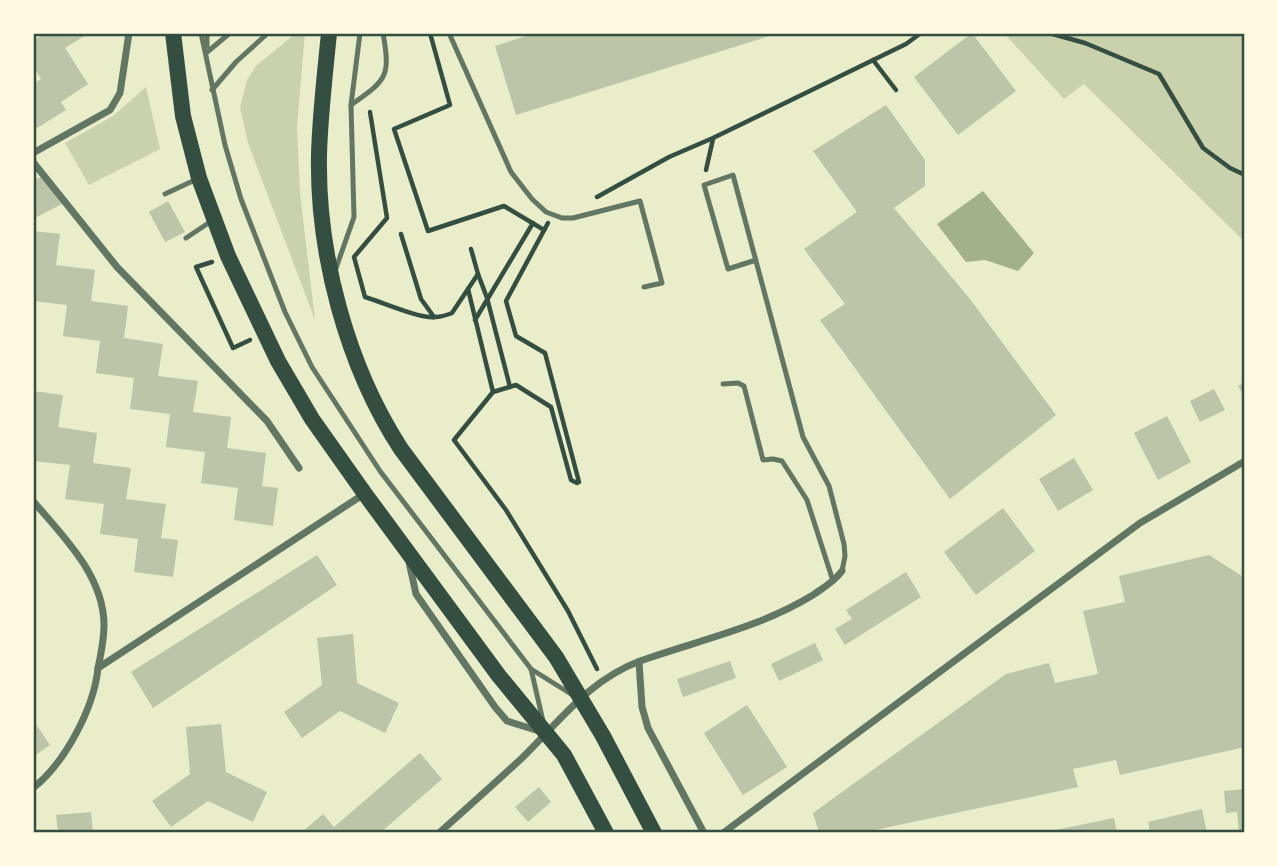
<svg xmlns="http://www.w3.org/2000/svg" width="1278" height="866" viewBox="0 0 1278 866" font-family="'Archivo Narrow',sans-serif">
<style>
.green{fill:#cad2ad}
.water{fill:#a3b18a}
.building{fill:#bcc5a7}
.lines{fill:none;stroke-linecap:round;stroke-linejoin:round}
.path{stroke:#344e41;stroke-width:4.5}
.service{stroke:#617663;stroke-width:5}
.minor{stroke:#617663;stroke-width:7}
.primary{stroke:#344e41;stroke-width:16}
.neatline{fill:none;stroke:#344e41;stroke-width:2.5}
</style>
<rect width="100%" height="100%" fill="#e9edc9"/>
<g class="green">
<path d="M296,33H305L297,126L300,193L315,320L248,143L240,107L247,80L256,66Z"/>
<path d="M1004,33H1245V242L1084,84L1064,99Z"/>
<path d="M146,87L160,149L89,185L65,143L113,116Z"/>
</g>
<path class="water" d="M983,191L1034,253L1018,271L985,260L966,262L937,224Z"/>
<g class="building">
<path d="M45,33H89L65,48L88,84L61,102L66,110L37,128L33,123V84L41,79L33,66V41Z"/>
<path d="M535,33H776V34L516,115L495,46Z"/>
<path d="M972,33L1016,91L958,135L914,77Z"/>
<path d="M886,105L925,160V186L894,208L970,299L1056,415L950,499L820,320L845,304L804,249L857,212L813,151Z"/>
<path d="M41,177L62,204L33,219V180Z"/>
<path d="M168,201L185,232L165,242L149,212Z"/>
<path d="M33,231L60,234L56,265L95,270L91,301L128,306L124,338L163,344L158,376L198,381L193,412L231,417L227,448L266,453L262,486L278,488L273,526L234,520L238,488L201,483L205,452L166,447L170,414L130,409L134,378L96,373L100,341L63,336L67,305L33,301Z"/>
<path d="M1245,382V398L1238,386Z"/>
<path d="M1214,389L1225,410L1200,422L1190,401Z"/>
<path d="M33,391L63,395L58,427L97,433L93,463L131,468L126,499L166,504L161,538L178,540L173,577L134,572L138,539L100,534L104,504L65,499L70,465L33,461Z"/>
<path d="M1167,416L1191,462L1158,480L1134,433Z"/>
<path d="M1074,458L1093,490L1058,511L1039,479Z"/>
<path d="M1003,508L1035,551L976,595L944,552Z"/>
<path d="M317,555L337,585L153,708L131,672Z"/>
<path d="M1209,555L1245,578V747L1120,775L1116,760L1073,769L1078,787L861,833H819L813,813L1006,674L1049,663L1055,683L1098,674L1083,611L1125,602L1119,576Z"/>
<path d="M906,572L921,597L845,645L835,629L852,619L846,610Z"/>
<path d="M353,634L357,683L399,703L385,733L340,711L302,738L284,712L322,685L317,638Z"/>
<path d="M815,643L823,660L779,681L771,664Z"/>
<path d="M730,661L736,678L683,697L677,679Z"/>
<path d="M747,705L787,767L743,795L704,733Z"/>
<path d="M33,720L50,745L33,757Z"/>
<path d="M221,724L226,772L267,792L253,822L208,801L171,827L152,801L190,774L186,727Z"/>
<path d="M420,753L442,779L380,833H301L323,814L334,827Z"/>
<path d="M539,787L551,802L528,822L515,807Z"/>
<path d="M1245,789V833H1239L1237,812L1226,813L1224,791Z"/>
<path d="M1202,809L1207,833H1150L1148,822Z"/>
<path d="M91,812L93,833H58L56,815Z"/>
<path d="M1114,818L1117,833H1046V832Z"/>
</g>
<g class="lines">
<g class="path">
<path d="M430,33L450,105L394,129L428,231L504,206L544,230"/>
<path d="M1049,33L1085,43L1159,74L1203,148L1230,168L1245,175"/>
<path d="M873,60L896,90"/>
<path d="M370,112L387,218L354,257L365,297C382,302 420,319 435,317C441,317 447,315 452,313L478,274L471,249"/>
<path d="M706,170L713,139"/>
<path d="M597,197L669,157L713,138L906,44L921,33"/>
<path d="M548,223L506,301L516,336L545,353L579,482L577,483L571,480L551,407L516,385L493,392L454,440L506,510L568,611L597,669"/>
<path d="M401,234L421,299L434,317"/>
<path d="M212,262L196,267L233,348L250,340"/>
<path d="M478,274L487,298L510,387"/>
<path d="M468,289L493,392"/>
<path d="M475,320L533,223"/>
</g>
<g class="service">
<path d="M201,33L225,145L241,199L285,312L312,367L380,471L531,669L571,694"/>
<path d="M449,33L511,172L532,199L546,212L562,218H573L640,201L662,283L644,287"/>
<path d="M207,46V33"/>
<path d="M206,53L230,33"/>
<path d="M212,90L236,62L268,33"/>
<path d="M351,105C386,80 391,78 383,33"/>
<path d="M165,194L197,179"/>
<path d="M186,238L213,220"/>
<path d="M756,260L728,269L704,185L733,175L803,437L829,486L844,544L845,556L842,571"/>
<path d="M335,271L354,217L351,105L360,33"/>
<path d="M723,384L738,383L744,386L763,460L773,459L782,461L807,500L833,581"/>
<path d="M531,669L543,721"/>
</g>
<g class="minor">
<path d="M33,153L110,110L120,93L129,33"/>
<path d="M33,162L117,267L267,421L299,468"/>
<path d="M33,501C63,536 104,576 104,625C104,639 101,654 98,668"/>
<path d="M409,562L416,594L495,707L507,721L539,731"/>
<path d="M639,662L642,707L648,728L704,833"/>
<path d="M33,788C65,763 94,708 98,668L364,494"/>
<path d="M439,833C467,808 495,783 522,758C560,721 589,680 640,661C699,640 759,628 813,595C823,588 834,582 842,571"/>
<path d="M723,833L1140,523L1245,461"/>
</g>
<g class="primary">
<path d="M173,33L183,116L199,178L228,256L278,361L312,419L365,494L499,676L564,755L606,833"/>
<path d="M329,33C325,74 320,115 319,155C317,254 347,366 401,449L556,657L603,736L654,833"/>
</g>
</g>
<rect width="1278" height="866" fill="none" stroke="#fefae0" stroke-width="70"/>
<rect x="35" y="35" width="1208" height="796" class="neatline"/>
</svg>
